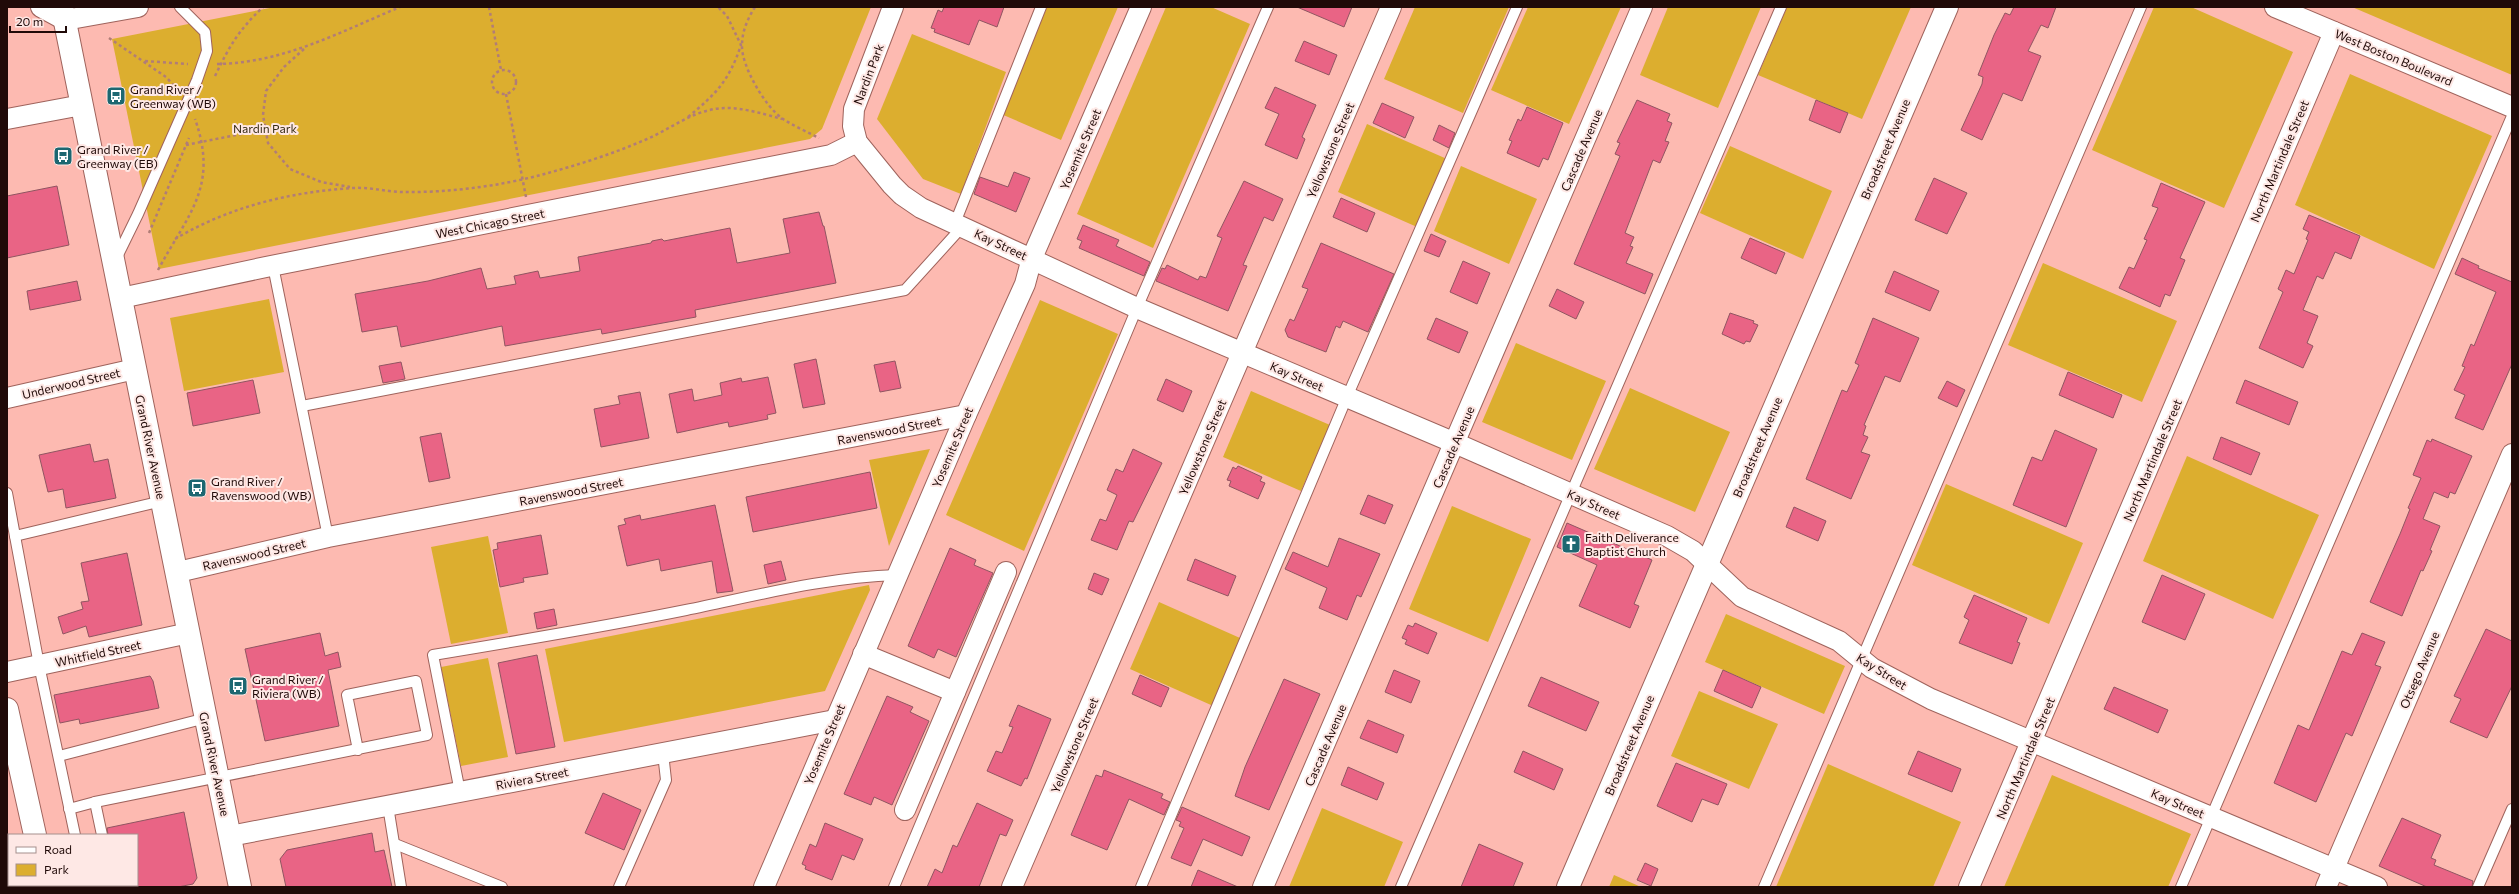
<svg xmlns="http://www.w3.org/2000/svg" width="2519" height="894" viewBox="0 0 2519 894" font-family="Commissioner,sans-serif">
<style>
.green{fill:#dcae2f}
.building{fill:#e96485;stroke:#905561}
.lines{fill:none;stroke-linecap:round;stroke-linejoin:round}
.lane-casing{stroke:#9f635c;stroke-width:12}
.street-casing{stroke:#9f635c;stroke-width:22}
.secondary-casing{stroke:#9f635c;stroke-width:24}
.primary-casing{stroke:#9f635c;stroke-width:24}
.path{stroke:#b17d77;stroke-width:2.5;stroke-dasharray:3 3;stroke-linecap:butt}
.lane{stroke:#fff;stroke-width:10}
.street{stroke:#fff;stroke-width:20}
.secondary{stroke:#fff;stroke-width:22}
.primary{stroke:#fff;stroke-width:22}
.labels{text-anchor:middle;dominant-baseline:central;stroke-width:4;stroke-linejoin:round;paint-order:stroke}
.street-label{font-size:12px;fill:#200a08;stroke:#fee8e5}
.poi-label{font-size:12px;fill:#200a08;stroke:#fee8e5;text-anchor:start}
.park-label{font-size:12px;fill:#372d16;stroke:#fee8e5}
</style>
<rect width="100%" height="100%" fill="#fdbab1"/>
<g class="green">
<path d="M275,7H871L822,129L810,139L159,269L112,39Z"/>
<path d="M1047,7H1118L1061,140L1001,114Z"/>
<path d="M1166,7H1211L1250,24L1153,248L1077,214Z"/>
<path d="M1415,7H1509L1463,113L1384,79Z"/>
<path d="M1528,7H1621L1569,124L1491,90Z"/>
<path d="M1668,7H1761L1718,108L1640,75Z"/>
<path d="M1787,7H1911L1862,119L1758,75Z"/>
<path d="M2154,7H2191L2293,52L2224,208L2092,150Z"/>
<path d="M2352,7H2512V75Z"/>
<path d="M912,34L1006,72L961,194L923,179L877,119Z"/>
<path d="M2350,74L2492,136L2434,269L2295,205Z"/>
<path d="M1367,124L1447,159L1417,227L1338,192Z"/>
<path d="M1730,146L1832,191L1803,259L1700,213Z"/>
<path d="M1461,166L1537,199L1509,264L1434,231Z"/>
<path d="M2043,263L2177,321L2142,402L2008,345Z"/>
<path d="M269,299L284,372L184,391L170,318Z"/>
<path d="M1040,300L1118,334L1024,551L946,515Z"/>
<path d="M1516,343L1606,381L1572,460L1482,422Z"/>
<path d="M1630,388L1730,432L1695,512L1594,469Z"/>
<path d="M1251,391L1330,425L1301,491L1223,457Z"/>
<path d="M930,449L889,546L869,460Z"/>
<path d="M2187,456L2319,515L2273,619L2143,561Z"/>
<path d="M1946,484L2083,543L2049,624L1912,565Z"/>
<path d="M1452,506L1531,539L1488,642L1409,609Z"/>
<path d="M488,536L508,633L451,644L431,547Z"/>
<path d="M869,585L870,590L825,691L564,742L545,649Z"/>
<path d="M1159,602L1249,642L1220,709L1130,669Z"/>
<path d="M1726,614L1845,666L1824,714L1705,662Z"/>
<path d="M488,658L508,757L461,766L441,667Z"/>
<path d="M1699,691L1778,724L1749,789L1671,756Z"/>
<path d="M1828,764L1961,822L1933,887H1776Z"/>
<path d="M2052,775L2191,834L2168,887H2004Z"/>
<path d="M1322,808L1403,842L1384,887H1289Z"/>
<path d="M1614,875L1641,887H1609Z"/>
</g>
<g class="building">
<path d="M944,7H1004L997,27L979,20L969,45L934,32L935,29L931,28L938,10L942,12Z"/>
<path d="M1297,7H1352L1344,27Z"/>
<path d="M2014,7H2056L2048,28L2041,25L2028,51L2041,56L2022,101L2003,93L1982,140L1961,130L1982,84L1983,77L1978,75L1994,35L2005,13L2010,15Z"/>
<path d="M1304,41L1337,55L1329,75L1295,61Z"/>
<path d="M1275,87L1316,105L1302,137L1305,139L1297,159L1265,145L1279,114L1265,108Z"/>
<path d="M1637,100L1670,114L1667,121L1672,123L1665,141L1669,142L1660,163L1653,160L1625,233L1634,237L1630,246L1633,247L1626,263L1653,274L1645,294L1574,264L1620,156L1615,154L1620,143L1617,142Z"/>
<path d="M1816,100L1848,113L1840,133L1809,120Z"/>
<path d="M1382,103L1414,117L1405,138L1373,123Z"/>
<path d="M1527,107L1563,123L1548,160L1543,158L1539,167L1507,153L1512,141L1509,140L1518,119L1521,121Z"/>
<path d="M1439,125L1455,133L1449,148L1433,140Z"/>
<path d="M1014,172L1030,178L1016,212L974,194L980,177L1008,187Z"/>
<path d="M1934,178L1967,193L1947,234L1915,220Z"/>
<path d="M1244,181L1283,199L1273,221L1264,217L1243,265L1247,266L1228,311L1156,281L1162,268L1165,269L1167,265L1198,280L1200,276L1206,278L1222,238L1217,236Z"/>
<path d="M2161,183L2205,202L2180,258L2185,260L2170,296L2165,294L2160,307L2119,288L2129,267L2134,269L2147,240L2144,239L2158,208L2152,206Z"/>
<path d="M57,186L69,245L7,258V196Z"/>
<path d="M1341,198L1375,213L1367,232L1333,217Z"/>
<path d="M819,212L823,226H824L836,283L695,310L696,317L602,334L601,329L505,346L502,326L401,347L397,326L362,332L355,294L428,281L481,268L487,289L516,284L514,276L538,271L540,278L580,271L578,257L651,243L652,241L662,239L664,241L730,228L737,263L790,253L783,219Z"/>
<path d="M2309,215L2360,236L2351,259L2335,252L2323,279L2317,276L2303,310L2318,316L2307,343L2313,346L2303,368L2259,348L2283,292L2278,289L2286,270L2294,274L2308,240L2306,239L2309,232L2303,229Z"/>
<path d="M1083,225L1119,240L1116,246L1150,262L1144,276L1079,248L1082,241L1077,239Z"/>
<path d="M1431,234L1446,241L1439,257L1424,251Z"/>
<path d="M1750,238L1785,253L1776,274L1741,258Z"/>
<path d="M1321,243L1394,274L1368,332L1343,321L1340,328L1336,326L1326,352L1288,337L1285,330L1290,319L1294,321L1308,289L1302,287Z"/>
<path d="M2462,258L2479,266L2478,268L2512,282V364L2483,430L2455,418L2465,395L2454,390L2465,367L2462,366L2471,344L2474,346L2496,292L2455,274Z"/>
<path d="M1463,261L1490,273L1477,304L1450,292Z"/>
<path d="M1894,271L1939,291L1930,311L1885,292Z"/>
<path d="M77,281L81,300L30,310L27,291Z"/>
<path d="M1557,289L1584,302L1576,319L1549,306Z"/>
<path d="M1730,313L1754,321L1753,323L1758,325L1750,342L1746,341L1744,344L1722,334Z"/>
<path d="M1436,318L1468,332L1459,353L1427,339Z"/>
<path d="M1873,318L1919,338L1900,382L1885,376L1864,425L1866,426L1863,435L1868,437L1861,452L1870,455L1851,499L1806,479L1842,390L1847,392L1859,365L1855,363Z"/>
<path d="M816,359L825,404L803,408L794,364Z"/>
<path d="M895,361L901,388L880,392L874,365Z"/>
<path d="M401,362L405,379L383,383L379,366Z"/>
<path d="M2068,372L2122,395L2113,418L2059,395Z"/>
<path d="M768,377L776,413L767,415L768,419L729,427L728,422L677,433L669,394L692,389L694,401L722,395L720,383L741,378L742,382Z"/>
<path d="M1166,379L1192,391L1183,412L1157,400Z"/>
<path d="M253,380L260,413L193,426L187,393Z"/>
<path d="M2245,380L2298,402L2289,425L2236,403Z"/>
<path d="M1947,381L1965,390L1957,407L1938,398Z"/>
<path d="M640,392L649,438L601,447L594,409L620,404L618,396Z"/>
<path d="M2055,430L2097,449L2066,527L2013,505L2032,457L2042,461Z"/>
<path d="M441,433L450,478L429,482L420,437Z"/>
<path d="M2221,437L2260,453L2251,475L2213,459Z"/>
<path d="M2432,439L2472,456L2455,494L2450,492L2448,498L2434,492L2423,519L2440,526L2430,550L2432,551L2423,571L2421,570L2402,616L2370,602L2400,534L2410,509L2408,508L2421,478L2413,475L2427,440L2431,442Z"/>
<path d="M90,444L94,462L108,459L116,498L66,508L63,489L48,492L39,455Z"/>
<path d="M1133,449L1162,463L1133,522L1129,521L1117,550L1091,540L1100,519L1106,521L1117,495L1107,490L1116,469L1123,472Z"/>
<path d="M1238,466L1262,477L1260,481L1265,483L1258,499L1229,486L1231,481L1227,480L1233,467L1236,469Z"/>
<path d="M870,472L877,508L753,532L746,497Z"/>
<path d="M1368,495L1393,505L1385,524L1360,514Z"/>
<path d="M715,505L733,591L717,593L712,561L661,571L659,559L627,566L618,526L626,524L624,519L640,515L641,520Z"/>
<path d="M1794,507L1826,521L1818,541L1786,527Z"/>
<path d="M1567,523L1652,560L1634,604L1639,606L1630,628L1579,606L1597,565L1557,547Z"/>
<path d="M541,535L548,574L523,578L524,582L500,587L493,550L498,549L497,543Z"/>
<path d="M1339,538L1380,554L1361,597L1357,595L1347,620L1319,608L1327,588L1285,569L1293,552L1328,567Z"/>
<path d="M950,548L976,560L974,565L993,573L956,657L938,649L934,658L908,646Z"/>
<path d="M127,553L142,625L89,637L86,626L63,634L58,617L83,609L81,602L89,601L81,563Z"/>
<path d="M1195,559L1236,576L1228,596L1187,580Z"/>
<path d="M781,561L786,580L768,584L764,565Z"/>
<path d="M1094,573L1109,579L1102,595L1088,589Z"/>
<path d="M2162,575L2205,594L2185,640L2142,622Z"/>
<path d="M1974,595L2027,618L2017,642L2020,643L2012,664L1959,643L1969,620L1964,617Z"/>
<path d="M554,609L557,625L537,629L534,613Z"/>
<path d="M1415,623L1437,633L1428,654L1405,644L1407,640L1402,638L1408,625L1413,627Z"/>
<path d="M2486,629L2512,641V686L2487,738L2450,722L2461,699L2454,696Z"/>
<path d="M320,633L325,656L338,652L341,667L328,670L339,726L265,741L245,649Z"/>
<path d="M2362,633L2385,642L2375,665L2381,667L2352,736L2346,733L2316,802L2274,783L2298,725L2309,730L2342,651L2352,655Z"/>
<path d="M537,655L555,747L516,754L498,663Z"/>
<path d="M1394,670L1420,681L1411,703L1385,692Z"/>
<path d="M1723,670L1761,687L1752,708L1714,691Z"/>
<path d="M1140,675L1169,688L1161,707L1132,694Z"/>
<path d="M150,676L153,681L159,708L80,724L79,719L60,723L54,695Z"/>
<path d="M1541,677L1599,702L1586,731L1528,706Z"/>
<path d="M1284,679L1320,694L1269,810L1235,796L1245,767Z"/>
<path d="M2114,687L2168,710L2158,733L2104,709Z"/>
<path d="M887,696L913,707L910,712L929,721L892,805L874,797L871,805L844,794Z"/>
<path d="M1018,705L1051,719L1027,779L1025,778L1021,786L987,771L996,751L1002,753L1013,727L1009,726Z"/>
<path d="M1368,720L1404,735L1397,753L1360,738Z"/>
<path d="M1523,751L1563,769L1554,790L1514,772Z"/>
<path d="M1918,751L1961,769L1952,792L1908,774Z"/>
<path d="M1676,763L1727,784L1718,805L1702,799L1692,822L1657,806Z"/>
<path d="M1348,767L1384,783L1377,800L1341,785Z"/>
<path d="M1104,770L1163,794L1161,798L1170,802L1164,815L1129,799L1107,850L1071,835L1096,775L1102,777Z"/>
<path d="M603,793L641,810L624,850L585,833Z"/>
<path d="M977,803L1013,820L1006,836L1000,834L979,887H927L935,869L942,873L953,845L957,847Z"/>
<path d="M1182,807L1250,837L1242,856L1203,839L1191,866L1171,858L1184,828L1179,826L1181,822L1176,820Z"/>
<path d="M184,812L197,878L193,884L178,887H137V835H108L107,828Z"/>
<path d="M2402,818L2441,835L2431,858L2436,860L2434,865L2473,881L2472,887H2427L2379,866Z"/>
<path d="M825,823L863,839L854,860L842,855L832,880L805,869L806,866L802,864L810,844L816,847Z"/>
<path d="M372,833L375,852L384,850L392,887H286L280,859L287,850Z"/>
<path d="M1479,844L1523,863L1513,887H1461Z"/>
<path d="M1645,863L1658,869L1651,886L1637,880Z"/>
<path d="M1198,870L1238,887H1191Z"/>
</g>
<g class="lines">
<defs>
<g id="lane">
<path d="M955,223L1041,7"/>
<path d="M116,259L138,214L197,80L207,51L205,32L180,7"/>
<path d="M273,266L328,537"/>
<path d="M302,406L905,290L962,227"/>
<path d="M7,493L39,665L75,835"/>
<path d="M15,536L162,501"/>
<path d="M59,756L206,718"/>
<path d="M460,792L433,655C518,641 602,627 686,610C755,596 826,577 897,575"/>
<path d="M388,806L401,887"/>
<path d="M69,809L95,802"/>
<path d="M102,835L95,802L427,735L416,681L347,695L358,750"/>
<path d="M395,844L502,887"/>
<path d="M85,885V887"/>
<path d="M619,887L666,780L663,753"/>
<path d="M894,887L1137,308L1268,7"/>
<path d="M1141,887L1347,397L1517,7"/>
<path d="M1401,887L1781,7"/>
<path d="M1764,887L2141,7"/>
<path d="M2181,887L2512,116"/>
<path d="M2478,887L2512,809"/>
</g>
<g id="street">
<path d="M41,7L65,20L138,7"/>
<path d="M893,7L854,109L853,126L857,142L892,185L902,195L921,208L1137,308L1455,443L1667,536L1693,551L1742,597L1839,641L1872,668L1931,699L2377,887"/>
<path d="M2275,7L2512,107"/>
<path d="M7,119L82,105"/>
<path d="M121,298L266,267L831,155L857,142"/>
<path d="M7,398L135,369"/>
<path d="M178,572L328,537L966,415"/>
<path d="M863,654L955,692"/>
<path d="M7,672L189,633"/>
<path d="M905,810L1006,572"/>
<path d="M230,836L835,720"/>
<path d="M764,887L966,415L1025,284L1032,258L1141,7"/>
<path d="M1012,887L1391,7"/>
<path d="M1263,887L1642,7"/>
<path d="M1969,887L2334,32"/>
<path d="M2326,887L2512,454"/>
</g>
<g id="secondary">
<path d="M7,709L35,835"/>
<path d="M47,885L48,887"/>
<path d="M1568,887L1947,7"/>
</g>
<path id="primary" d="M62,7L240,887"/>
</defs>
<use href="#lane" class="lane-casing"/>
<use href="#street" class="street-casing"/>
<use href="#secondary" class="secondary-casing"/>
<use href="#primary" class="primary-casing"/>
<g class="path">
<path d="M489,7L501,70"/>
<path d="M755,7C748,18 742,31 742,45C741,66 766,108 783,119C794,126 807,132 819,138"/>
<path d="M109,38L166,77L177,89"/>
<path d="M304,49L284,67L266,91L263,115L268,143L290,169L321,182L350,187"/>
<path d="M145,61L188,64"/>
<path d="M217,64C283,63 340,32 400,7"/>
<circle cx="504" cy="82" r="12"/>
<path d="M215,76C230,45 238,31 263,7"/>
<path d="M506,94L526,197"/>
<path d="M688,117C716,94 729,81 741,45L727,16L718,7"/>
<path d="M186,145L266,129"/>
<path d="M149,233L189,138"/>
<path d="M175,239C229,207 289,192 353,188C368,187 384,191 400,192C448,193 502,186 548,173C581,164 615,153 647,139C668,130 687,115 710,110C733,104 760,113 782,119"/>
<path d="M158,270C188,214 219,187 195,119"/>
</g>
<use href="#lane" class="lane"/>
<use href="#street" class="street"/>
<use href="#secondary" class="secondary"/>
<use href="#primary" class="primary"/>
</g>
<defs>
<symbol id="bus-square" viewBox="-11 -11 22 22"><rect x="-9" y="-9" width="18" height="18" rx="4" fill="#1c6771" stroke="#fee8e5"/><path d="M-5-6H5V4H4V6H2V4H-2V6H-4V4H-5ZM-3.5-4V0h7V-4ZM-3.5 1.2v1.5H-2V1.2ZM2 1.2v1.5H3.5V1.2Z" fill="#fff"/></symbol>
<symbol id="church-square" viewBox="-11 -11 22 22"><rect x="-9" y="-9" width="18" height="18" rx="4" fill="#1c6771" stroke="#fee8e5"/><path d="M-1.2-6h2.4v3.5h3.3v2.4h-3.3V6h-2.4V-.1h-3.3v-2.4h3.3Z" fill="#fff"/></symbol>
</defs>
<g fill-rule="evenodd">
<use href="#bus-square" x="105" y="85" width="22" height="22"/>
<use href="#bus-square" x="52" y="145" width="22" height="22"/>
<use href="#bus-square" x="186" y="477" width="22" height="22"/>
<use href="#church-square" x="1560" y="533" width="22" height="22"/>
<use href="#bus-square" x="227" y="675" width="22" height="22"/>
</g>
<g class="labels">
<g class="street-label">
<text transform="translate(2394 57) rotate(23)">West Boston Boulevard</text>
<text transform="translate(868 74) rotate(-69)">Nardin Park</text>
<text transform="translate(1080 149) rotate(-67)">Yosemite Street</text>
<text transform="translate(1885 149) rotate(-67)">Broadstreet Avenue</text>
<text transform="translate(1330 150) rotate(-67)">Yellowstone Street</text>
<text transform="translate(1581 150) rotate(-67)">Cascade Avenue</text>
<text transform="translate(2279 161) rotate(-67)">North Martindale Street</text>
<text transform="translate(490 223) rotate(-11)">West Chicago Street</text>
<text transform="translate(1001 244) rotate(25)">Kay Street</text>
<text transform="translate(1297 376) rotate(23)">Kay Street</text>
<text transform="translate(71 383) rotate(-13)">Underwood Street</text>
<text transform="translate(889 430) rotate(-11)">Ravenswood Street</text>
<text transform="translate(151 447) rotate(78)">Grand River Avenue</text>
<text transform="translate(952 447) rotate(-67)">Yosemite Street</text>
<text transform="translate(1202 447) rotate(-67)">Yellowstone Street</text>
<text transform="translate(1453 447) rotate(-67)">Cascade Avenue</text>
<text transform="translate(1757 447) rotate(-67)">Broadstreet Avenue</text>
<text transform="translate(2152 460) rotate(-67)">North Martindale Street</text>
<text transform="translate(571 491) rotate(-11)">Ravenswood Street</text>
<text transform="translate(1594 504) rotate(24)">Kay Street</text>
<text transform="translate(254 554) rotate(-13)">Ravenswood Street</text>
<text transform="translate(98 653) rotate(-12)">Whitfield Street</text>
<text transform="translate(2419 670) rotate(-67)">Otsego Avenue</text>
<text transform="translate(1882 671) rotate(32)">Kay Street</text>
<text transform="translate(824 744) rotate(-67)">Yosemite Street</text>
<text transform="translate(1074 745) rotate(-67)">Yellowstone Street</text>
<text transform="translate(1325 745) rotate(-67)">Cascade Avenue</text>
<text transform="translate(1629 745) rotate(-67)">Broadstreet Avenue</text>
<text transform="translate(2025 758) rotate(-67)">North Martindale Street</text>
<text transform="translate(215 764) rotate(78)">Grand River Avenue</text>
<text transform="translate(532 778) rotate(-11)">Riviera Street</text>
<text transform="translate(2178 803) rotate(23)">Kay Street</text>
</g>
<g class="poi-label">
<text x="130" y="89">Grand River /<tspan x="130" dy="14">Greenway (WB)</tspan></text>
<text x="77" y="149">Grand River /<tspan x="77" dy="14">Greenway (EB)</tspan></text>
<text x="211" y="481">Grand River /<tspan x="211" dy="14">Ravenswood (WB)</tspan></text>
<text x="1585" y="537">Faith Deliverance<tspan x="1585" dy="14">Baptist Church</tspan></text>
<text x="252" y="679">Grand River /<tspan x="252" dy="14">Riviera (WB)</tspan></text>
</g>
<g class="park-label">
<text x="265" y="128">Nardin Park</text>
</g>
</g>
<rect width="2519" height="894" fill="none" stroke="#200a08" stroke-width="16"/>
<rect x="8" y="834" width="130" height="52" fill="#fee8e5" stroke="#a58f8d"/>
<rect x="16" y="847" width="20" height="6" fill="#ffffff" stroke="#a58f8d"/>
<text x="44" y="854" font-size="12" fill="#200a08">Road</text>
<rect x="16" y="864" width="20" height="12" fill="#dcae2f" stroke="#a58f8d"/>
<text x="44" y="874" font-size="12" fill="#200a08">Park</text>
<path d="M10 26v6h56v-6" fill="none" stroke="#200a08" stroke-width="2"/>
<text x="16" y="26" font-size="12" fill="#200a08" stroke="#fee8e5" stroke-width="3" paint-order="stroke">20 m</text>
</svg>
